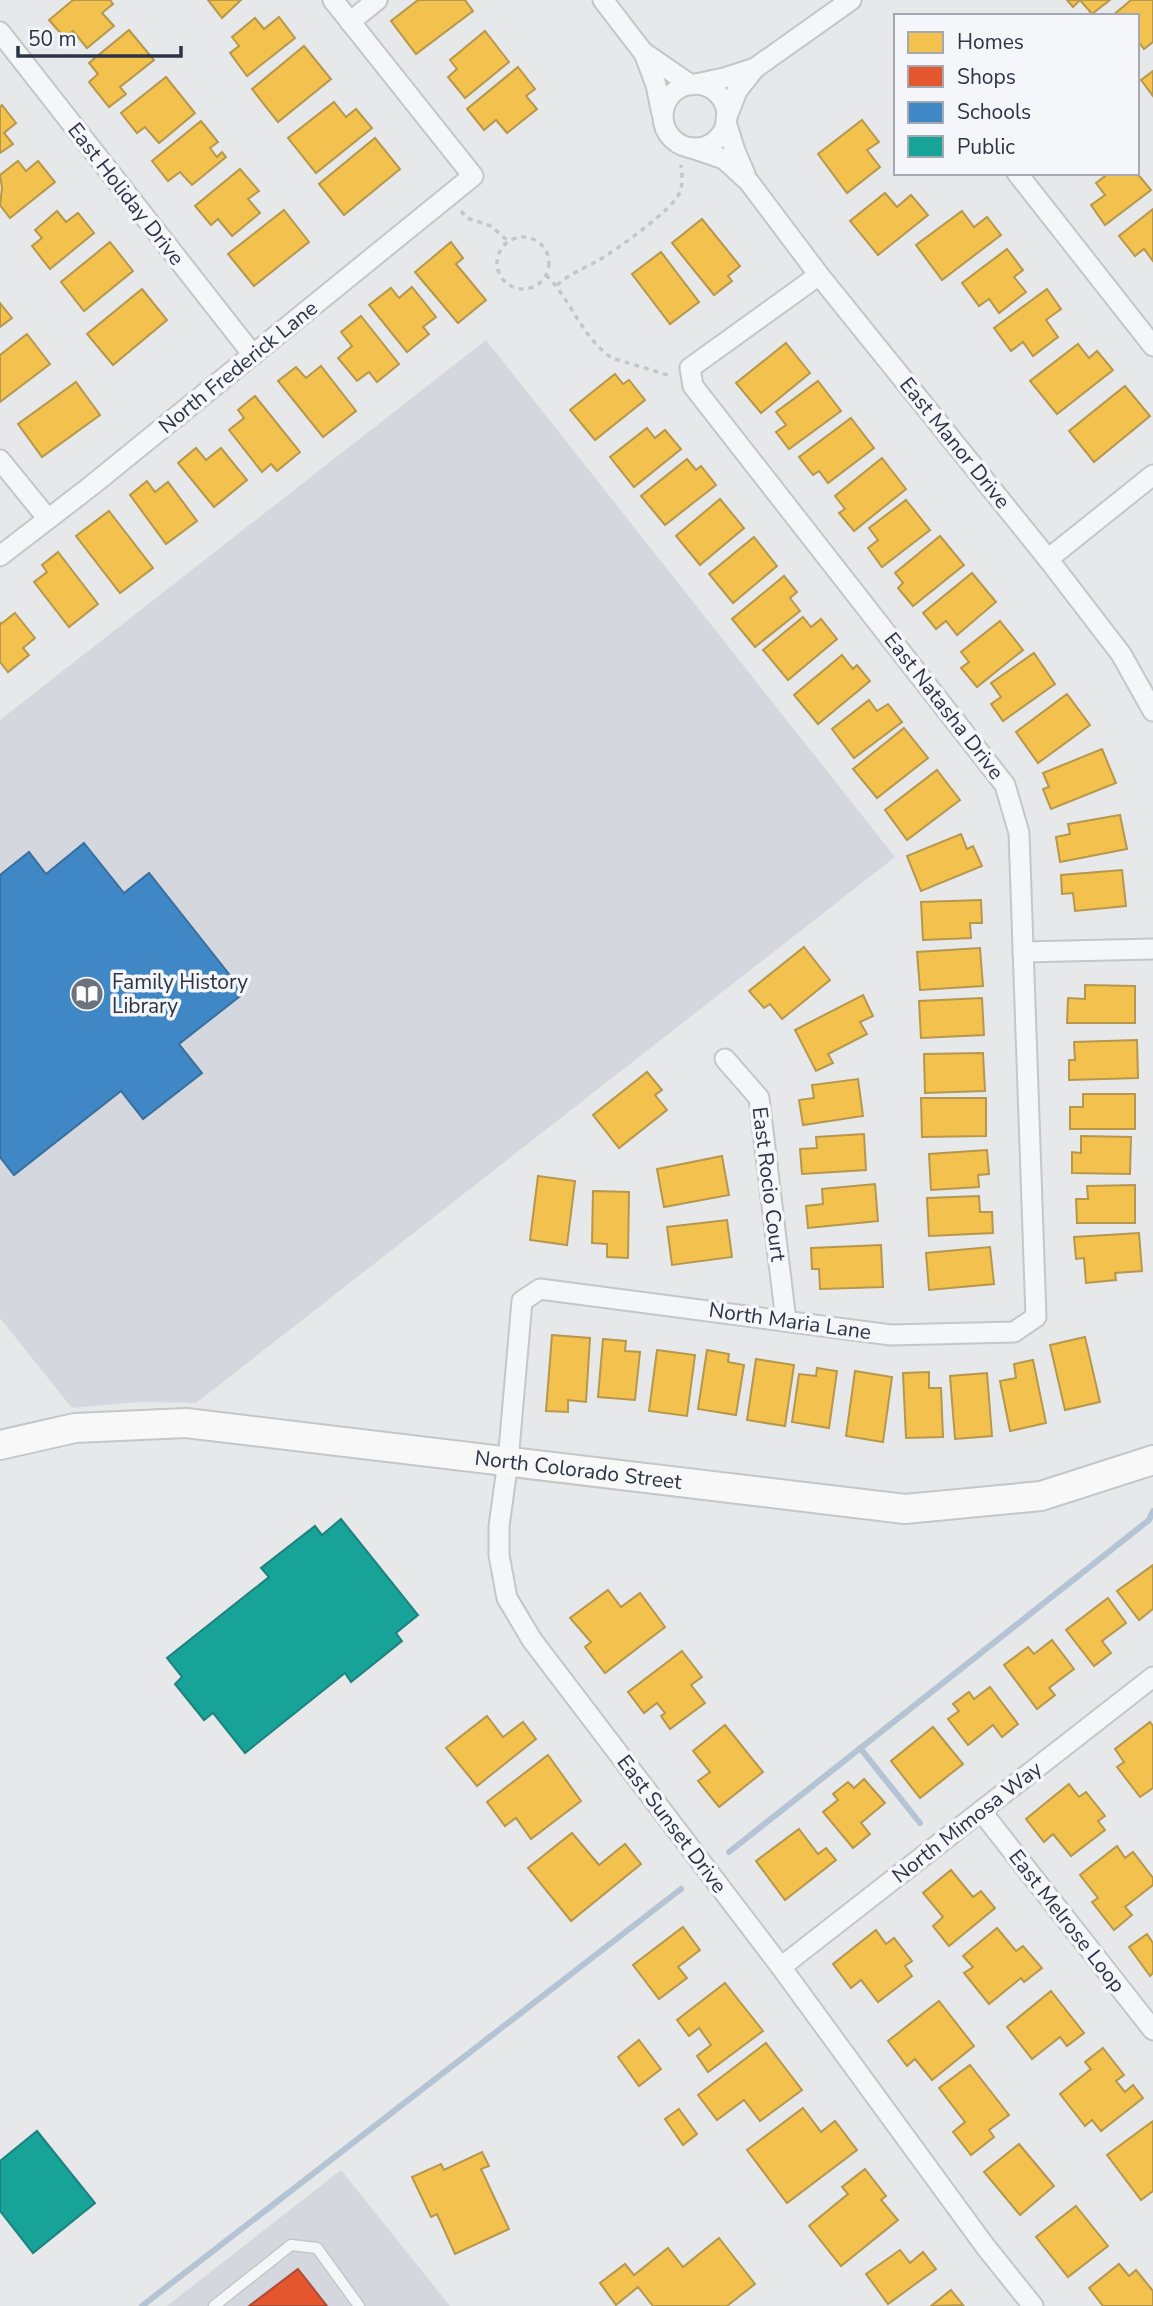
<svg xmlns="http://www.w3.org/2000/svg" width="1153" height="2306" viewBox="0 0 1153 2306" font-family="'Nunito Sans',sans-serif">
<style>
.built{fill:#d4d7dd}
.homes{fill:#f2c14e;stroke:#b6974b;stroke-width:2}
.shops{fill:#e4572e;stroke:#ac4c35;stroke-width:2}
.schools{fill:#3f88c5;stroke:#396f9f;stroke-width:2}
.public{fill:#17a398;stroke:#1d827f;stroke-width:2}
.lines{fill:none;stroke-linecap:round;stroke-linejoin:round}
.stream{stroke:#b4c4d5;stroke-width:6}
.lane-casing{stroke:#c4c6c8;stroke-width:13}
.street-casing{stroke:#c4c6c8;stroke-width:23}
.secondary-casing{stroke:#c4c6c8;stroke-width:32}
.path{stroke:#c5c6ca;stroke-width:3.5;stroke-dasharray:5 5;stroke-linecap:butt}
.lane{stroke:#f5f6f7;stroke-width:10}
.street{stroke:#f5f6f7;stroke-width:19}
.secondary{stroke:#f8f8f8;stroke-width:28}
.labels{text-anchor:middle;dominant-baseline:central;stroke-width:7;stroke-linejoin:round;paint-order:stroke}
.street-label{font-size:21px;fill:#2b3445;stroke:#f4f6f9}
.poi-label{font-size:21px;fill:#2b3445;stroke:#f4f6f9;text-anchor:start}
</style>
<rect width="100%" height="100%" fill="#e6e8ea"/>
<g class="built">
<path d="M486,340L895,857L196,1403L138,1402L72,1408L0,1318V720Z"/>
<path d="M341,2170L450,2306H167Z"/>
</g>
<g class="homes">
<path d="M73,0H110L113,4L102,13L114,26L87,48L73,31L65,38L49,20Z"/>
<path d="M208,0H241L222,18Z"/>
<path d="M418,0H465L473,11L416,54L391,21Z"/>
<path d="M1067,0H1110L1092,14L1080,0L1073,7Z"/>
<path d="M1131,0H1153V42L1144,49L1137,40V16H1112Z"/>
<path d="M279,17L295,38L247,76L230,53L239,46L232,37L255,18L264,29Z"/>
<path d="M129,30L154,60L120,87L126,94L109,107L89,82L98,74L89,63Z"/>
<path d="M485,31L509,62L465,98L448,77L457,69L450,60Z"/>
<path d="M304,46L331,79L278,122L252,89Z"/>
<path d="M518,67L535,89L526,96L537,109L507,133L496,120L484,130L467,109Z"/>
<path d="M1153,71V96L1141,80Z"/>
<path d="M166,77L195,113L159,143L145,127L137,133L121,113Z"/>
<path d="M334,102L346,117L356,109L372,128L316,173L288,138Z"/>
<path d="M2,105L16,123L4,133L13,144L0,153V107Z"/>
<path d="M862,120L879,142L867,150L880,167L847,193L818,154Z"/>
<path d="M201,121L218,142L210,148L217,157L222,152L226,157L192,185L180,172L168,181L152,161Z"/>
<path d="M375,138L400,169L344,215L319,184Z"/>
<path d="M18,161L26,171L38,161L55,182L10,218L0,205L2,188L0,175Z"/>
<path d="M240,169L259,191L248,199L260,213L232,236L218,219L211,225L195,206Z"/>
<path d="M1109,173H1137L1151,190L1105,225L1091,205L1105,195L1096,183Z"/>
<path d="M885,193L897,207L911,195L928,215L878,255L850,221Z"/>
<path d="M1153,209V261L1144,249L1135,256L1119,236Z"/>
<path d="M284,210L309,242L254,286L228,254Z"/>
<path d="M57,211L66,222L78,213L94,233L50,269L32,246L42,238L35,230Z"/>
<path d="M962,211L974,227L987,217L1001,235L942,280L916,245Z"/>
<path d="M702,219L740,266L728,276L732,281L714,295L672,243Z"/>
<path d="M110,242L133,271L84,311L61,282Z"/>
<path d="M451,242L463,258L456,264L486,300L458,323L415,272Z"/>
<path d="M1007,249L1023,270L1014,277L1026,292L999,313L989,299L979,306L962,283Z"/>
<path d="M661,252L699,302L670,324L632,274Z"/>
<path d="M412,287L436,317L423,327L429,334L407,352L369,305L391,288L399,298Z"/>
<path d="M142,289L167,320L113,365L87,334Z"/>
<path d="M1047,289L1061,309L1046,320L1058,337L1033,356L1023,342L1011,351L994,328Z"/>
<path d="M0,303L12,318L0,327Z"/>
<path d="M361,316L399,364L377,382L369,372L357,381L338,358L352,346L341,332Z"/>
<path d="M27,334L50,364L0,402V355Z"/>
<path d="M786,343L810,373L761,413L736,383Z"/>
<path d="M1078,344L1089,358L1097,351L1113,370L1057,414L1030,381Z"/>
<path d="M321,366L356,411L323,437L278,381L296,367L306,378Z"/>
<path d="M615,374L623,384L629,380L645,400L595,440L570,410Z"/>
<path d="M818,381L841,411L789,449L776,432L786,425L776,412Z"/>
<path d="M76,382L100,415L42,457L18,424Z"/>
<path d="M1125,386L1150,416L1094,462L1069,431Z"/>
<path d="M255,396L300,452L277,471L271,464L262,472L229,430L244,418L238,410Z"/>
<path d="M851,418L874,448L828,483L819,471L813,475L799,457Z"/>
<path d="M647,428L655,438L665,430L681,449L634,487L610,457Z"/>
<path d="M196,448L206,460L221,448L247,480L214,507L178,463Z"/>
<path d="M882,458L906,489L854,531L839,513L845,509L835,496Z"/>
<path d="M687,459L696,470L701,466L716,485L665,525L641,496Z"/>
<path d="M147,481L155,492L168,482L197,521L166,544L130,495Z"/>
<path d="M720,499L744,528L700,565L676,536Z"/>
<path d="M906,500L930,530L882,567L868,548L878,540L869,528Z"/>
<path d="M109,511L153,568L120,593L76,536Z"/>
<path d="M940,536L964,565L913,606L898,588L903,583L895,573Z"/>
<path d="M754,537L777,566L733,603L709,574Z"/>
<path d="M58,552L98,604L69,627L34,582L47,572L42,565Z"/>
<path d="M972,573L996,602L957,635L946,621L936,629L923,613Z"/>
<path d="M784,576L797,592L790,598L800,611L755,647L732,619Z"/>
<path d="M15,613L35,638L23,648L29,655L8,672L0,662V622L1,624Z"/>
<path d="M803,617L811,627L821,619L837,639L788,680L763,650Z"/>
<path d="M1000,621L1023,650L977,687L961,668L969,662L961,652Z"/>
<path d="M1034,653L1055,684L1003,721L991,704L1001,697L991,683Z"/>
<path d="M842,655L853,669L857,665L870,681L818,724L794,695Z"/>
<path d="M1067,694L1090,725L1038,763L1016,732Z"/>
<path d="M869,700L877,711L888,704L902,722L854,758L832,729Z"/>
<path d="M904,728L928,758L877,798L853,769Z"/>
<path d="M1102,749L1116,783L1051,809L1043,789L1049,787L1043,773Z"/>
<path d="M937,770L960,800L907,840L885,810Z"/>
<path d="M1120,815L1127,849L1060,862L1056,837L1070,834L1068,824Z"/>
<path d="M961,834L967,849L973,846L982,866L921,891L907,856Z"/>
<path d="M1122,870L1126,906L1075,911L1073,893L1062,894L1061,875Z"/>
<path d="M981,900L982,923H970L971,938L923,940L921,902Z"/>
<path d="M804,947L830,980L782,1019L770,1004L764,1008L749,991Z"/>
<path d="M980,948L983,986L920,990L917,952Z"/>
<path d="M1085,985L1135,986V1023H1067L1068,998L1085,999Z"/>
<path d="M863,995L873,1016L860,1022L867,1034L828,1054L833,1063L816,1071L795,1030Z"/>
<path d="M982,998L984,1035L921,1038L919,1001Z"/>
<path d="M1137,1040L1138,1078L1069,1080V1060H1075L1074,1042Z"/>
<path d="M983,1053L985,1091L925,1093L924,1054Z"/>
<path d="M647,1072L662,1090L655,1095L667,1110L619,1148L593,1115Z"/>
<path d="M858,1079L863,1116L803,1125L799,1100L814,1098L812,1085Z"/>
<path d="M1083,1094H1135V1129H1070V1107H1083Z"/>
<path d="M921,1098H986V1136L922,1137Z"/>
<path d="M864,1134L866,1170L802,1174L800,1149L817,1148L816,1137Z"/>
<path d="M1081,1136L1131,1137L1130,1174L1072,1173V1152L1081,1153Z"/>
<path d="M987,1150L989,1174L978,1175L979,1187L931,1190L929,1154Z"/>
<path d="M722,1156L729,1195L664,1207L657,1169Z"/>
<path d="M538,1176L575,1181L567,1245L530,1240Z"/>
<path d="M875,1184L878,1221L808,1228L806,1206L823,1204L822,1189Z"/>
<path d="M1135,1185V1223H1077L1076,1199H1088L1087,1186Z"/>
<path d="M593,1191L629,1192L628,1258L607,1257V1244L592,1243Z"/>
<path d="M979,1196L980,1212H992L993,1233L929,1236L927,1198Z"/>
<path d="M727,1220L732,1257L672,1265L667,1227Z"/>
<path d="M1139,1233L1142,1271L1115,1273L1116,1280L1086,1283L1084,1258L1076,1259L1074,1237Z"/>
<path d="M881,1245L883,1287L820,1289L819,1269H812L811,1248Z"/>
<path d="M990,1247L994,1284L929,1290L926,1253Z"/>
<path d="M552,1335L590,1338L586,1402L568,1400V1412L546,1411Z"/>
<path d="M1085,1337L1100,1402L1065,1410L1050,1345Z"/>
<path d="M603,1339L626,1341L625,1351L640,1352L635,1400L598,1397Z"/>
<path d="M657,1350L695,1355L687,1416L649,1411Z"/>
<path d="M707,1350L729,1354L728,1362L744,1365L736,1415L698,1409Z"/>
<path d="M756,1359L794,1365L785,1426L747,1420Z"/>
<path d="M1033,1360L1046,1423L1010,1431L1000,1381L1016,1378L1014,1364Z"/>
<path d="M817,1368L837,1371L829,1428L792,1422L799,1374L816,1376Z"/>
<path d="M855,1371L892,1377L883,1442L846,1436Z"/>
<path d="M929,1372V1388H941L943,1437L906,1438L903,1373Z"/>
<path d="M987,1373L992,1436L955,1439L950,1376Z"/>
<path d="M1153,1565V1609L1139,1620L1117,1591Z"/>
<path d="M608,1590L621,1607L640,1593L665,1627L605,1673L585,1647L591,1642L570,1618Z"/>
<path d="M1108,1598L1126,1623L1102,1641L1111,1653L1094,1666L1066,1630Z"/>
<path d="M1052,1640L1074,1669L1049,1688L1055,1695L1037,1709L1004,1665L1028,1647L1034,1654Z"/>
<path d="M682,1651L702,1677L691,1685L705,1703L670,1729L661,1716L665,1713L657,1703L644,1713L628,1692Z"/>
<path d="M990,1687L1018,1724L1002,1737L993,1725L968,1745L948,1719L959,1711L953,1704L969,1692L974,1699Z"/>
<path d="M487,1716L503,1737L523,1722L536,1739L477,1786L446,1748Z"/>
<path d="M1150,1722L1153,1726V1788L1140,1797L1117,1767L1124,1762L1115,1749Z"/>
<path d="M725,1725L763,1772L719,1807L698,1781L710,1772L693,1751Z"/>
<path d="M933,1727L963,1764L920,1798L891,1761Z"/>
<path d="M548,1755L581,1801L531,1839L516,1818L505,1826L487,1802Z"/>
<path d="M864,1779L885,1803L861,1823L870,1834L853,1848L823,1812L838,1800L833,1794L848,1782L854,1788Z"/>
<path d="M1069,1784L1079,1797L1086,1792L1105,1816L1098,1821L1105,1830L1071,1856L1053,1834L1044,1842L1026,1819Z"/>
<path d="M799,1829L818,1854L826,1848L836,1860L785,1900L756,1861Z"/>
<path d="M572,1833L599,1865L625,1844L641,1864L571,1921L528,1868Z"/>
<path d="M1117,1846L1125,1858L1133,1852L1153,1878V1885L1125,1907L1132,1915L1114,1930L1092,1902L1098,1898L1080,1875Z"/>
<path d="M951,1870L973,1897L981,1891L995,1908L949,1946L933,1926L943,1917L923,1893Z"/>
<path d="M683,1927L700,1950L678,1967L687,1978L659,1999L633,1965Z"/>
<path d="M997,1928L1016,1951L1023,1946L1042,1968L1024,1982L1021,1978L989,2004L964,1973L973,1967L963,1956Z"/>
<path d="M876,1930L886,1944L894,1938L912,1961L905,1966L912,1976L878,2002L861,1980L851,1988L833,1964Z"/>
<path d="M1147,1934L1153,1943V1973L1150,1976L1129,1947Z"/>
<path d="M725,1983L763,2031L708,2072L697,2056L711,2045L699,2028L689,2036L677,2020Z"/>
<path d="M1051,1991L1084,2033L1067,2046L1060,2037L1032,2059L1007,2027Z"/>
<path d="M939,2001L974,2046L932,2080L915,2059L907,2066L888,2041Z"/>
<path d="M639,2040L661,2069L639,2086L618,2057Z"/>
<path d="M766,2043L802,2090L760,2121L744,2100L717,2120L698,2095Z"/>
<path d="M1103,2048L1124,2075L1116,2081L1125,2092L1133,2085L1143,2098L1101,2131L1092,2120L1085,2126L1060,2094L1091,2069L1085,2062Z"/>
<path d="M970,2065L1009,2115L989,2130L994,2137L971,2155L953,2132L965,2122L939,2088Z"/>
<path d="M803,2108L821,2132L835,2121L857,2150L787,2203L747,2150Z"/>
<path d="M679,2109L697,2134L683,2145L665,2119Z"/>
<path d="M1153,2121V2191L1141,2200L1107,2155Z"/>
<path d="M1019,2144L1054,2186L1020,2215L984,2172Z"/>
<path d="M482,2152L489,2166L481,2169L509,2229L455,2254L437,2214L431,2217L412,2177L441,2164L444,2170Z"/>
<path d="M865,2169L886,2196L881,2200L898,2220L841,2266L809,2226L848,2194L842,2187Z"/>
<path d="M1076,2206L1108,2246L1068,2277L1036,2237Z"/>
<path d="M719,2238L755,2284L727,2306H653L638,2287L616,2305L600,2283L625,2264L634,2275L668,2248L683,2267Z"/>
<path d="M900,2250L910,2263L923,2252L936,2269L888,2304L866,2274Z"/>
<path d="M1119,2264L1129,2276L1136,2270L1153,2291V2306H1103L1089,2288Z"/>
<path d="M951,2290L963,2305L931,2306Z"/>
</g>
<path class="shops" d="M298,2269L327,2306H249Z"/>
<path class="schools" d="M84,843L124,893L149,873L244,993L179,1044L202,1073L143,1119L121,1091L14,1175L0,1157V875L29,852L46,874Z"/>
<g class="public">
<path d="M341,1519L418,1615L396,1633L402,1641L351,1682L345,1673L245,1753L213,1713L204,1720L175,1684L182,1677L167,1658L269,1577L261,1568L315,1526L322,1535Z"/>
<path d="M37,2131L95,2203L33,2253L0,2211V2161Z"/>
</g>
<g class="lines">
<g class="stream">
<path d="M860,1748L920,1823"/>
<path d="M729,1852L1149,1520L1153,1511"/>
<path d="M142,2306L681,1889"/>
</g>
<defs>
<path id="lane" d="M214,2306L291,2245L317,2248L359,2306"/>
<g id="street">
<path d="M603,0L643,52L691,85"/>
<path d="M350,22L377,0"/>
<path d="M0,32L253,355"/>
<path d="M644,53L656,85L662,114"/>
<path d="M696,84L724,78L755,68"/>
<circle cx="695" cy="116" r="32"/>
<path d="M726,119L737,91L755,68L851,0"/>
<path d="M726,122L735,151L745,174"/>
<path d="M692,148L724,159L749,182L819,275L1048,559L1121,654L1153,711"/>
<path d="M1017,173L1153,346"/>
<path d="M819,275L690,368L693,386L1005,785L1019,833L1036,1317L1014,1332L891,1335L540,1289L522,1301L508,1461L499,1526V1555L507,1598L532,1640L781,1967L985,2246L1033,2306"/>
<path d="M0,460L48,519"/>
<path d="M0,556L91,486L473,176L333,0"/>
<path d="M1048,559L1153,475"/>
<path d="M1023,952L1153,949"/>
<path d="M725,1059L759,1098L786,1321"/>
<path d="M981,1811L1153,2030"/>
<path d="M781,1967L1153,1677"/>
</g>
<g id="secondary">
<path id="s1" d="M0,1445L75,1428L186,1423L905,1509L1041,1496L1153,1460"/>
</g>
</defs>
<use href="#lane" class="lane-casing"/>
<use href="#street" class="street-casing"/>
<use href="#secondary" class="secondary-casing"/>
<g class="path">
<path d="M461,211L467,218L491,226L508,241"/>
<circle cx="523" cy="263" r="26"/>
<path d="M546,275C571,299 581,337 612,358L671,376"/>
<path d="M557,285C569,274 585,268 599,260C616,250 674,209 680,192C683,183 682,174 681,165"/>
</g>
<use href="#lane" class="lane"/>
<use href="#street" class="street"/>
<use href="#secondary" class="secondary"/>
</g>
<defs>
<symbol id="library-disc" viewBox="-11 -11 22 22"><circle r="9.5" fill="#6c737f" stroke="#f4f6f9"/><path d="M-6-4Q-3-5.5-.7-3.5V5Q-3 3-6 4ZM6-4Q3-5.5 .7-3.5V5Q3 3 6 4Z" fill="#fff"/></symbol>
</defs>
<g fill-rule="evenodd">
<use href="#library-disc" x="68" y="975" width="38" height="38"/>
</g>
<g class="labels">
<g class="street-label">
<text transform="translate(126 194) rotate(52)">East Holiday Drive</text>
<text transform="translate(238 367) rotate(-39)">North Frederick Lane</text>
<text transform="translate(955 443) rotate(51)">East Manor Drive</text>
<text transform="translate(944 706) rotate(52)">East Natasha Drive</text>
<text transform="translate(769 1184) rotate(83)">East Rocio Court</text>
<text transform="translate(790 1321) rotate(8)">North Maria Lane</text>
<text stroke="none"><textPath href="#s1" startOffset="583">North Colorado Street</textPath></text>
<text transform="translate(967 1822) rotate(-38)">North Mimosa Way</text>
<text transform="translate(672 1824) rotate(53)">East Sunset Drive</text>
<text transform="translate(1067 1921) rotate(52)">East Melrose Loop</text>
</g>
<g class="poi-label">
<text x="112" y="982">Family History<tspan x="112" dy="24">Library</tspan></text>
</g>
</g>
<rect x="894" y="14" width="245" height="161" fill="#f4f6f9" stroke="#a4a8b1" stroke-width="2"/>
<rect x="908" y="32" width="35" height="21" fill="#f2c14e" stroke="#a4a8b1" stroke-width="2"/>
<text x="957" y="49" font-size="21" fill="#2b3445">Homes</text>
<rect x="908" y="66" width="35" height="21" fill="#e4572e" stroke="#a4a8b1" stroke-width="2"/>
<text x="957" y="84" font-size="21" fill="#2b3445">Shops</text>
<rect x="908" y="102" width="35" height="21" fill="#3f88c5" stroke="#a4a8b1" stroke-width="2"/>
<text x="957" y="119" font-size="21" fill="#2b3445">Schools</text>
<rect x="908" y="136" width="35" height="21" fill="#17a398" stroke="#a4a8b1" stroke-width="2"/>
<text x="957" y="154" font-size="21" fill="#2b3445">Public</text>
<path d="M18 46v10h163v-10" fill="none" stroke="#2b3445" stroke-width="3.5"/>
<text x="28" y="46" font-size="21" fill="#2b3445" stroke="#f4f6f9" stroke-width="5" paint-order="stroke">50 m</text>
</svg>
